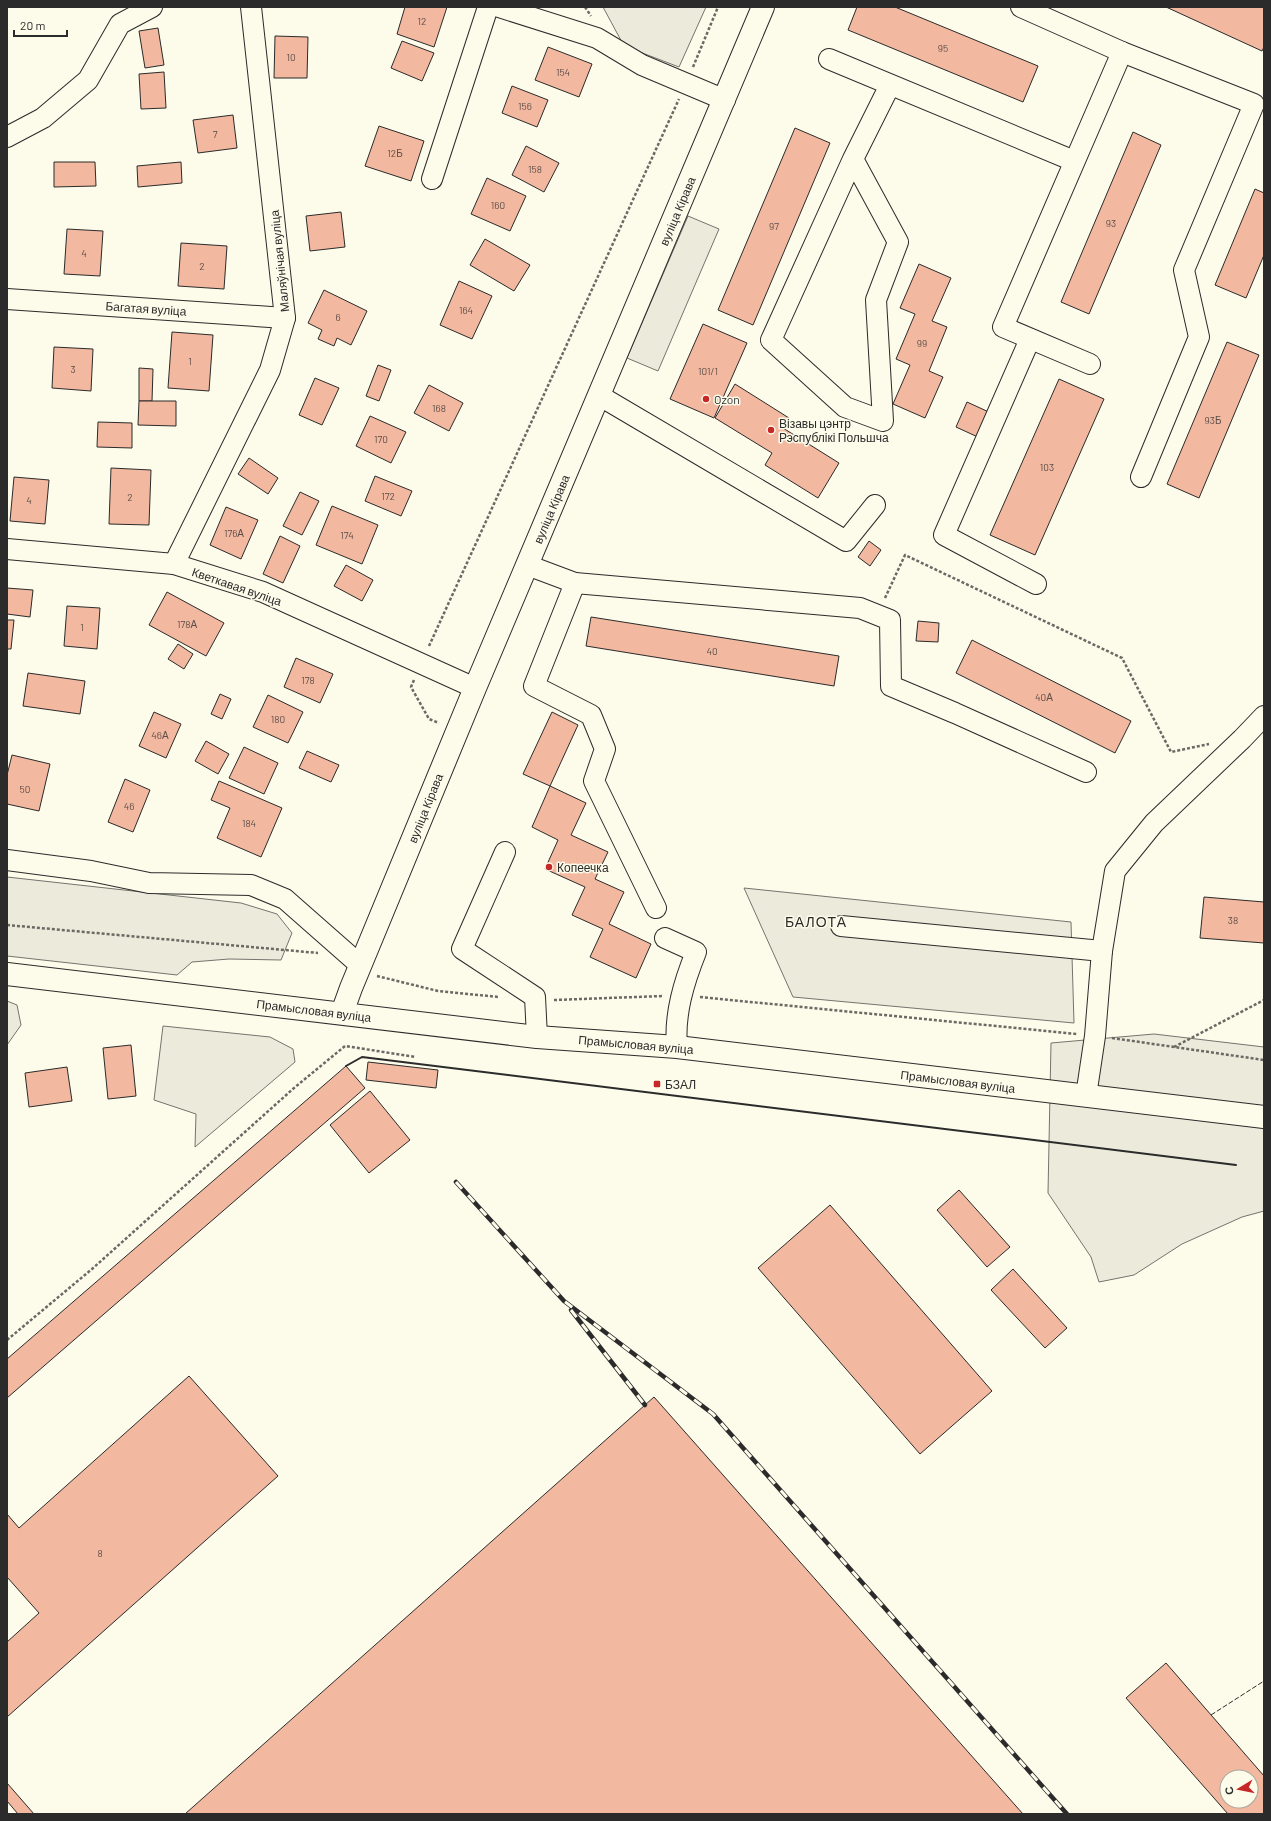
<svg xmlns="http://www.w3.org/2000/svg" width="1271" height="1821" viewBox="0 0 1271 1821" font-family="Barlow,sans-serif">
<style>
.green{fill:#ecebdb;stroke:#74746e}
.parking{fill:#eceadb;stroke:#74746e}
.building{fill:#f2b8a0;stroke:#2b2b2b;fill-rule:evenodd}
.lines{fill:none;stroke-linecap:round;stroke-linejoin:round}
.minor-casing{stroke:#2b2b2b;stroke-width:22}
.major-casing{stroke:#2b2b2b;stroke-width:24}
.path{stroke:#6a6964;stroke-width:2.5;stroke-dasharray:3 2;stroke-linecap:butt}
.minor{stroke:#fdfbea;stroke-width:20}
.major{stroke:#fdfbea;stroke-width:22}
.rail-casing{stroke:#2b2b2b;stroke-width:4.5}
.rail{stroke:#fdfbea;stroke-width:3;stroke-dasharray:9;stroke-linecap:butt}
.fence{stroke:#2b2b2b;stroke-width:1;stroke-dasharray:5 2;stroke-linecap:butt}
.wall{stroke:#2b2b2b;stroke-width:2}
.poi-dot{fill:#c62828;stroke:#fdfbea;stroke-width:1.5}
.labels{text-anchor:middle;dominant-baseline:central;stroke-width:3;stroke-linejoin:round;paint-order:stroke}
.number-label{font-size:10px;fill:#5d4e48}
.street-label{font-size:12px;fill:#2b2b2b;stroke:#fdfbea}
.poi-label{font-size:12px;fill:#2b2b2b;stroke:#fdfbea;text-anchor:start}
.quarter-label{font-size:14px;letter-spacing:1px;fill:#2b2b2b;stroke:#fdfbea}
</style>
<rect width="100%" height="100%" fill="#fdfbea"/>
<g class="green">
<path d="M603,7H706L679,67L624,46Z"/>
<path d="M7,877L241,903L277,914L292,933L281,960L229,959L192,962L177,975L7,956Z"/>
<path d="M7,1001L17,1005L21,1025L7,1045Z"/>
<path d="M163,1026L270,1037L293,1049L295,1062L195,1147L196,1114L154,1100Z"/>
<path d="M1154,1034L1264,1047V1211L1242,1217L1182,1244L1134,1275L1099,1282L1091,1257L1048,1193L1051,1043Z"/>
</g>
<g class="parking">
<path d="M688,216L719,229L658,371L627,358Z"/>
<path d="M744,888L1071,922L1074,1023L793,997Z"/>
</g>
<g class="building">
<path d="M405,7H447L434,47L397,34Z"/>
<path d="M857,7H895L1038,66L1023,102L848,30Z"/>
<path d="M1166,7H1264V47L1262,51Z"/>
<path d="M158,28L164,65L145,68L139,31Z"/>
<path d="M275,36L308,37L307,78H274Z"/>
<path d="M402,41L434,53L422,81L391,68Z"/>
<path d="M548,47L592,64L579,97L535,80Z"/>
<path d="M164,72L166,108L141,109L139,74Z"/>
<path d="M512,86L548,100L537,127L502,113Z"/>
<path d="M233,115L237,148L198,153L193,120Z"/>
<path d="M379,126L424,141L411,181L365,166Z"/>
<path d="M795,128L830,143L753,325L718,310Z"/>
<path d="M1133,132L1161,145L1089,314L1061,302Z"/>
<path d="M526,146L559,163L544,192L512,175Z"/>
<path d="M54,162H95L96,186L54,187Z"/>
<path d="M181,162L182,183L138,187L137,166Z"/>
<path d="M487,178L526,196L510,231L471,214Z"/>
<path d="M1255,189L1264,193V255L1246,298L1215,285Z"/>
<path d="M341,212L345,247L310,251L306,216Z"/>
<path d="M67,229L103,231L100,276L64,274Z"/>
<path d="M485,239L530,265L514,291L470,265Z"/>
<path d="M181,243L227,246L224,289L178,286Z"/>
<path d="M919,264L951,278L932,321L947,327L929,371L943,377L925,418L893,404L910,365L896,359L915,314L900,308Z"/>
<path d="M459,281L492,296L472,339L440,325Z"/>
<path d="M324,290L367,311L351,345L337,338L334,346L318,339L322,330L308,323Z"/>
<path d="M703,324L747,343L714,418L670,399Z"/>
<path d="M172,332L213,335L209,391L168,388Z"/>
<path d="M1227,342L1259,355L1199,498L1167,484Z"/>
<path d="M54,347L93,349L91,391L52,388Z"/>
<path d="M378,365L391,370L379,401L366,396Z"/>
<path d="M139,368L153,369L152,401H139Z"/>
<path d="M315,378L339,388L322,425L299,415Z"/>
<path d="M1059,379L1104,399L1035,555L990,535Z"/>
<path d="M735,384L789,418L783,428L839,463L818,498L765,465L772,453L715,418Z"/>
<path d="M429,385L463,403L449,431L414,413Z"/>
<path d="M139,401H176V426L138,425Z"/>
<path d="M967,402L991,413L980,438L956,427Z"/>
<path d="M370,416L406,432L391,463L356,446Z"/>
<path d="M98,422L132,423V448L97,447Z"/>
<path d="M249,458L278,478L268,494L238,474Z"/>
<path d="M111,468L151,470L149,525L109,524Z"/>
<path d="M375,476L412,491L401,516L365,501Z"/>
<path d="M14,477L49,480L45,524L10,521Z"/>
<path d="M300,492L319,501L302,535L283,526Z"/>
<path d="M332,506L378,525L362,564L316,545Z"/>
<path d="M226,507L258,520L241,559L210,545Z"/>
<path d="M280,536L300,546L283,583L263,574Z"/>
<path d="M869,541L881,550L870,566L858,557Z"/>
<path d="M346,565L373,580L362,601L334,586Z"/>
<path d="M7,588L33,590L30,617L7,614Z"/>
<path d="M167,592L224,623L206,656L149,625Z"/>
<path d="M67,606L100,608L97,649L64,646Z"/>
<path d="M591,617L839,656L834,686L586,646Z"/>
<path d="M7,620H14L11,649H7Z"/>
<path d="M918,621L939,623L938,642L916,641Z"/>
<path d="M972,640L1131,721L1115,753L956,673Z"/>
<path d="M178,644L193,654L184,669L168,659Z"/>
<path d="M296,658L333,674L320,703L284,687Z"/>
<path d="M28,673L85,681L80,714L23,706Z"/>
<path d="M220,694L231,699L222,719L211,714Z"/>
<path d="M268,695L303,712L288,743L253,727Z"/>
<path d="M154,712L181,724L166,758L139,746Z"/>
<path d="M552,712L578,725L550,786L523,774Z"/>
<path d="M206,741L229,754L218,774L195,761Z"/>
<path d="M244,747L278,763L264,794L229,778Z"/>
<path d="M307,751L339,765L331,782L299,768Z"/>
<path d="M12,755L50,764L39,811L7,804V775Z"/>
<path d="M125,779L150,790L133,832L108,822Z"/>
<path d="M219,781L282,808L261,857L217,838L230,808L211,800Z"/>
<path d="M550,786L586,803L571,835L608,852L595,879L624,892L609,924L651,944L636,978L590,957L603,929L572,915L585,887L545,869L558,840L532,827Z"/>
<path d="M1204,897L1264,902V943L1200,938Z"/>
<path d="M131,1045L136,1096L108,1099L103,1048Z"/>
<path d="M368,1062L438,1070L436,1088L366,1080Z"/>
<path d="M346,1066L365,1088L7,1398V1359Z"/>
<path d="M67,1067L72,1101L29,1107L25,1073Z"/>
<path d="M370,1091L410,1140L369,1173L330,1125Z"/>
<path d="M959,1190L1010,1247L987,1267L937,1210Z"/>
<path d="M830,1205L992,1391L920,1454L758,1268Z"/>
<path d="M1013,1269L1067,1328L1045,1348L991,1290Z"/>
<path d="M189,1376L278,1476L7,1717V1642L39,1613L7,1577V1514L19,1528Z"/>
<path d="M654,1397L1023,1814H185L645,1405Z"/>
<path d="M1166,1663L1264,1776V1814H1228L1126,1698ZM1227,1777H1251V1801H1227Z"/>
<path d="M7,1783L34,1814H18L7,1801Z"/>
</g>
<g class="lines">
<defs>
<g id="minor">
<path d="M499,7L597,38L642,65L725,100"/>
<path d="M1021,7L1122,52L1254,104L1184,270L1199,337L1141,477"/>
<path d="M829,59L1074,161"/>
<path d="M7,137L43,118L88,80L120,24L152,7"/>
<path d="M853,159L898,242L876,300L883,421L845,407L771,340L853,159L890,85"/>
<path d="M432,179L488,7"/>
<path d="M7,299L285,318"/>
<path d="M1030,339L944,535L1036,584"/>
<path d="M1090,364L1003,327L1122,52"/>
<path d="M600,396L846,541L875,505"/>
<path d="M7,549L174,564L263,592L475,688"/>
<path d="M174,564L270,370L285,318L251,7"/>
<path d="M527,565L575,583L860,608L890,620L891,686L955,713L1086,772"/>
<path d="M575,583L534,686L591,715L605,749L594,781L656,908"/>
<path d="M505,852L462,949L535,997L537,1037"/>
<path d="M7,860L91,871L149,883L251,885L285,899L360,965"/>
<path d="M841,926L1102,951"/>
<path d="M665,938L696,952C684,982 674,1014 677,1047"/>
<path d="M1086,1096L1095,1036L1102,951L1115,871L1154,823L1242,739L1264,716"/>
</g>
<g id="major">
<path d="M7,974L537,1037L677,1047L1264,1117"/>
<path d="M342,1013L351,988L475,688L763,7"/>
</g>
</defs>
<use href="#minor" class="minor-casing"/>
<use href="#major" class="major-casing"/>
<g class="path">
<path d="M585,7L591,16"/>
<path d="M693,67L718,7"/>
<path d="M885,598L905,555L1122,658L1171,752L1209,744"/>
<path d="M429,646L679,99"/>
<path d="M414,680L411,687L429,719L439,723"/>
<path d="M7,925L318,953"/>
<path d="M377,976L438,991L499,997"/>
<path d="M700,997L1077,1034"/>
<path d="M554,1000L663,996"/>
<path d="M1112,1038L1264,1060"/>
<path d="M1174,1047L1264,1000"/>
<path d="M7,1340L92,1269L294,1088L345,1046L416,1057"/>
</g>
<use href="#minor" class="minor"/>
<use href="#major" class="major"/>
<defs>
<g id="rail">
<path d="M456,1182L564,1301L713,1414L1067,1814"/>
<path d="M571,1310L645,1405"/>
</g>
</defs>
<use href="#rail" class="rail-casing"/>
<use href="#rail" class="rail"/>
<path class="fence" d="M1211,1715L1264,1681"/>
<path class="wall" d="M346,1066L362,1057L1236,1165"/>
</g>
<g class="poi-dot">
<circle cx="706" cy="399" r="4"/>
<circle cx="771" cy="430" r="4"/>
<circle cx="549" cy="867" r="4"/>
<rect x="653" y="1080" width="8" height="8" rx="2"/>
</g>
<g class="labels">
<g class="number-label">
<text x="422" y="21">12</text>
<text x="943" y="48">95</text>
<text x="291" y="57">10</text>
<text x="563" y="72">154</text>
<text x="525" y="106">156</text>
<text x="215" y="134">7</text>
<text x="395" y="153">12Б</text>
<text x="535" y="169">158</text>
<text x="498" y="205">160</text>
<text x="1111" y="223">93</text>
<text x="774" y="226">97</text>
<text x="84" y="253">4</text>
<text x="202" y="266">2</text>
<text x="466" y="310">164</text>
<text x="338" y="317">6</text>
<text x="922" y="343">99</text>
<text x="190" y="361">1</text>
<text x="73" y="369">3</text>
<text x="708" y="371">101/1</text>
<text x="439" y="408">168</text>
<text x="1213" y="420">93Б</text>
<text x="381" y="439">170</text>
<text x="1047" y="467">103</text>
<text x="388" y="496">172</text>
<text x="130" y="497">2</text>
<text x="29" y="500">4</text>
<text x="234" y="533">176А</text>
<text x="347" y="535">174</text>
<text x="187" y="624">178А</text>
<text x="82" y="627">1</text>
<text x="712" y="651">40</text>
<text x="308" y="680">178</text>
<text x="1044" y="697">40А</text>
<text x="278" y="719">180</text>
<text x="160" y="735">46А</text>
<text x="25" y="789">50</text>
<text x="129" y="806">46</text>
<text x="249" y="823">184</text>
<text x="1233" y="920">38</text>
<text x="100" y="1553">8</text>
</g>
<g class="street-label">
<text transform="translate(677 211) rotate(-67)">вуліца Кірава</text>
<text transform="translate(279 261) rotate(-96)">Маляўнічая вуліца</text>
<text transform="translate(146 308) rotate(4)">Багатая вуліца</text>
<text transform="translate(551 509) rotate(-67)">вуліца Кірава</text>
<text transform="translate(237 586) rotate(19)">Кветкавая вуліца</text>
<text transform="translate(425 808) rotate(-68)">вуліца Кірава</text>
<text transform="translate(314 1010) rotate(7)">Прамысловая вуліца</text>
<text transform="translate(636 1044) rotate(5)">Прамысловая вуліца</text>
<text transform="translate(958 1081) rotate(7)">Прамысловая вуліца</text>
</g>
<g class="poi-label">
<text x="714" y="399">Ozon</text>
<text x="779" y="423">Візавы цэнтр<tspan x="779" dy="14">Рэспублікі Польшча</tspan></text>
<text x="557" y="867">Копеечка</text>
<text x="665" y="1084">БЗАЛ</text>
</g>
<g class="quarter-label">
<text x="816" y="921">БАЛОТА</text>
</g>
</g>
<rect width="1271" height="1821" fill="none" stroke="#2b2b2b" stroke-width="16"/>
<g transform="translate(1239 1789) rotate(260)"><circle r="19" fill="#fdfbea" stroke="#a9a89e"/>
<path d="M0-3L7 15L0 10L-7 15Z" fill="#c62828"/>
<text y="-6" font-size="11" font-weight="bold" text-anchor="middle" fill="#2b2b2b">С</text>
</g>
<path d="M14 30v6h53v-6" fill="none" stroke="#2b2b2b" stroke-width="2"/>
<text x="20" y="30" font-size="12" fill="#2b2b2b" stroke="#fdfbea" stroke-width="3" paint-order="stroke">20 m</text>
</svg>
